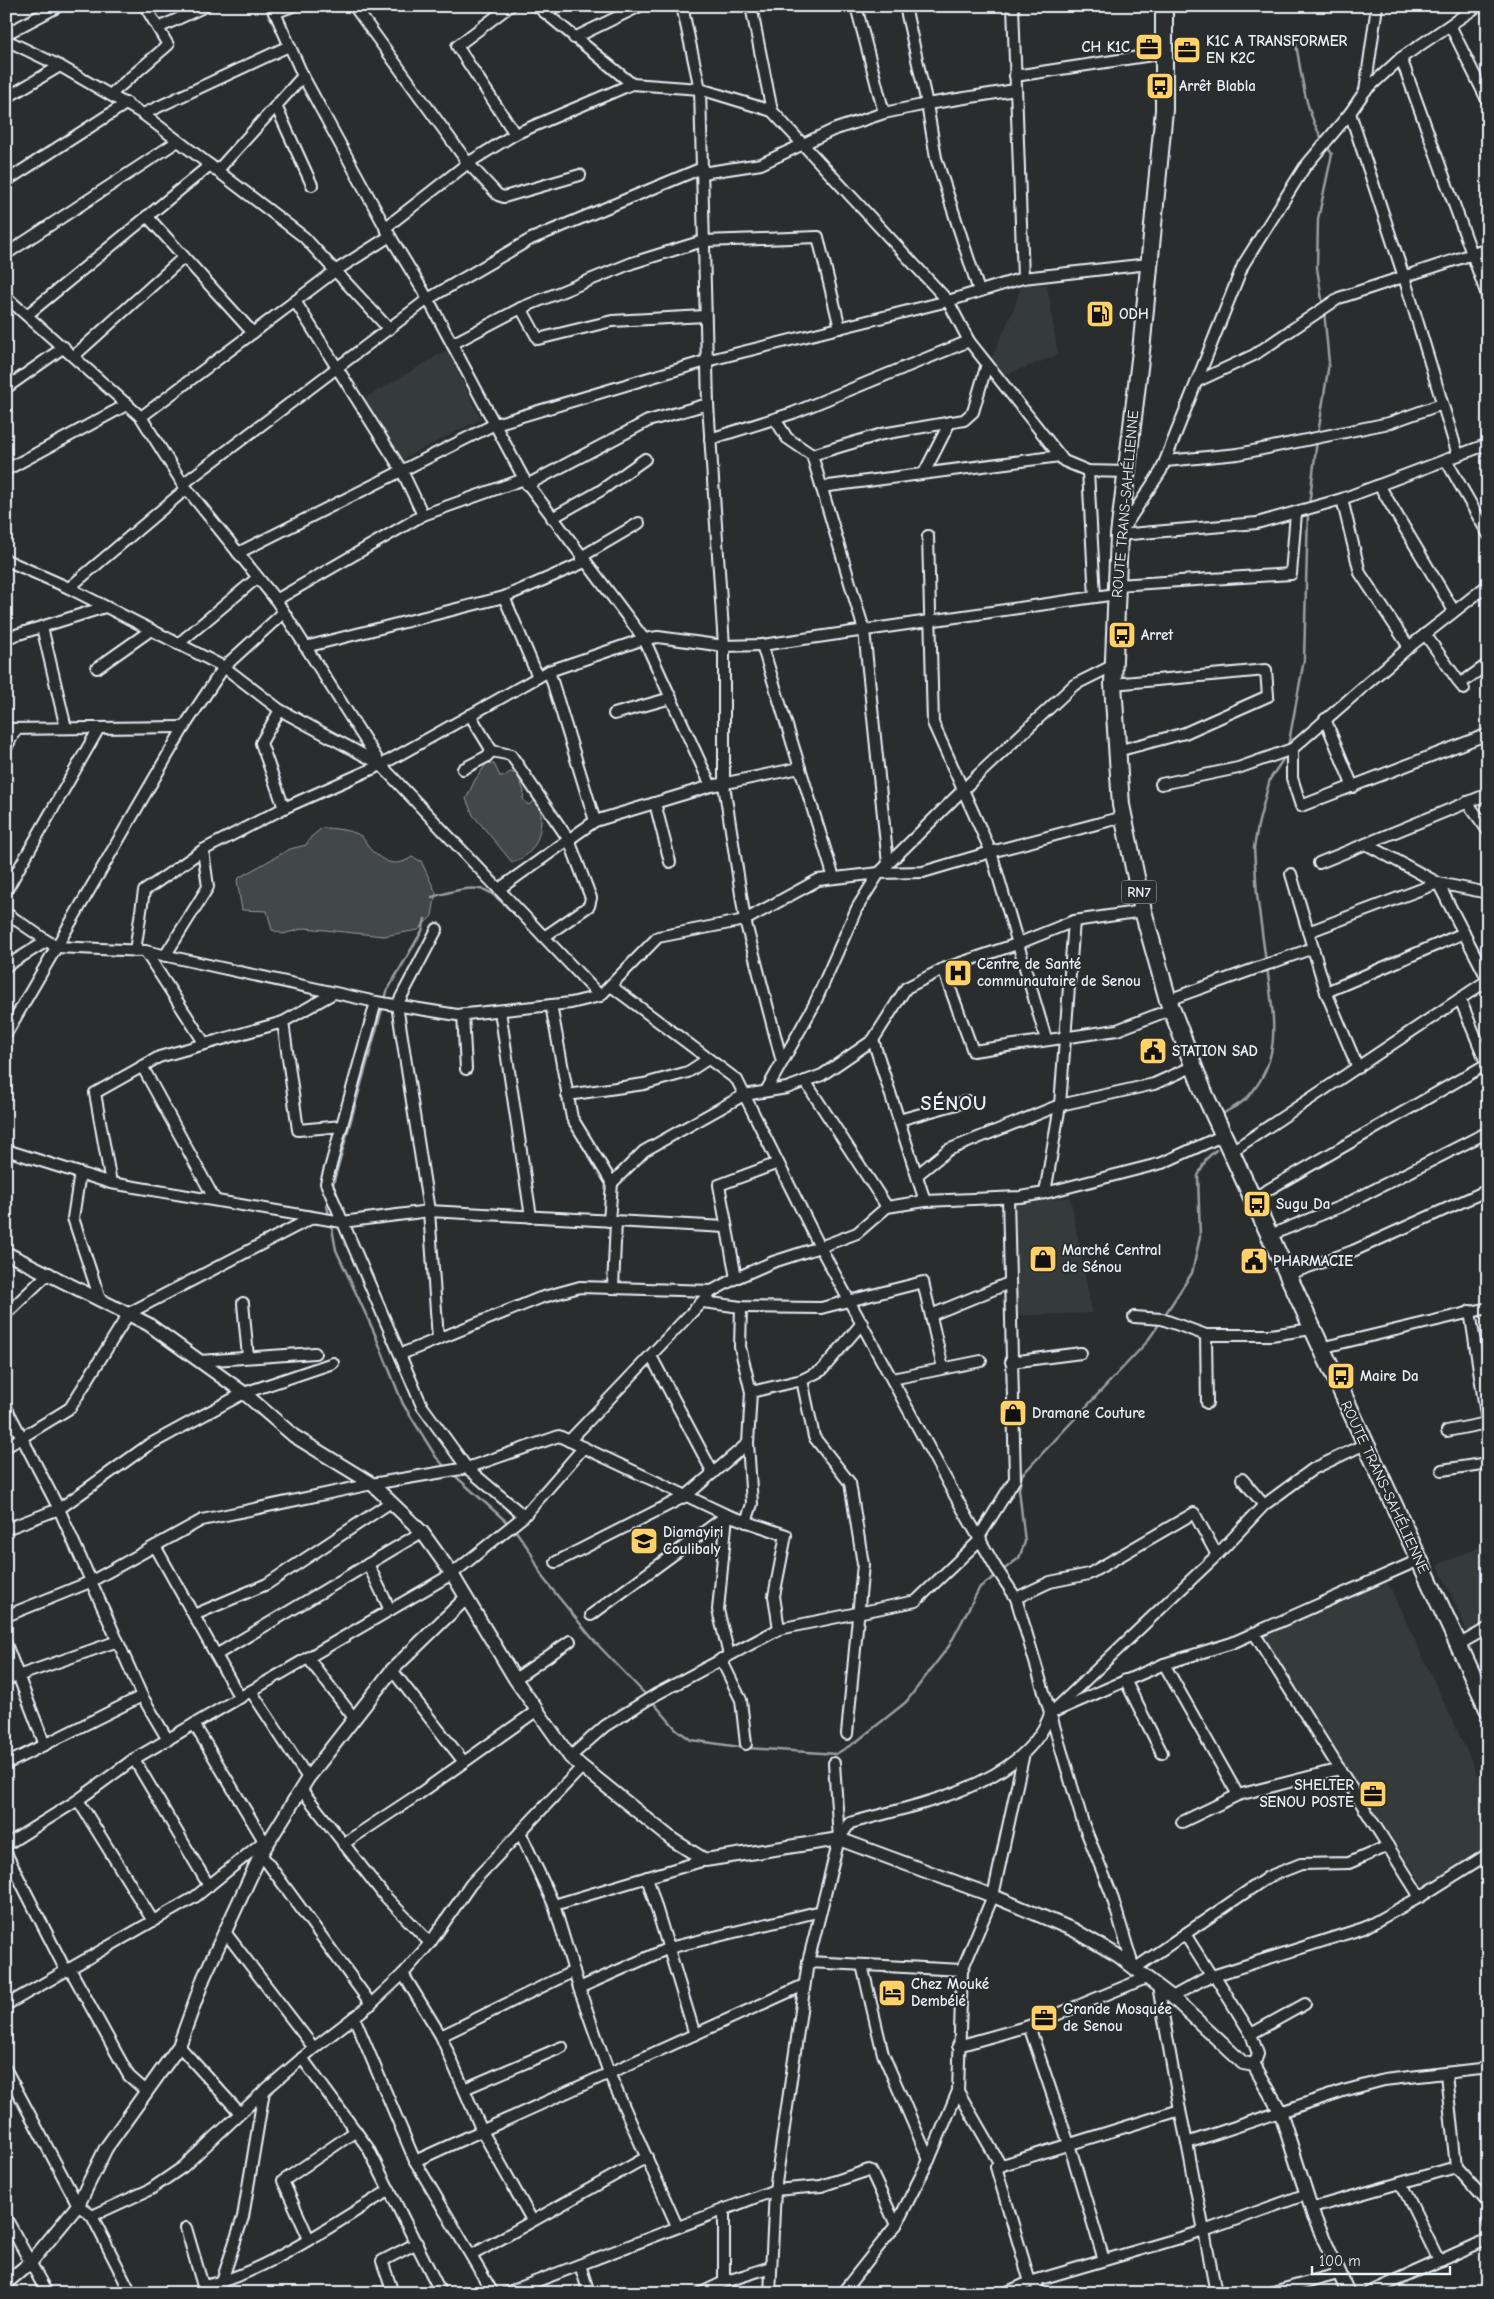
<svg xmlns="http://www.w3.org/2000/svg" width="1494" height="2299" viewBox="0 0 1494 2299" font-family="'Comic Neue',sans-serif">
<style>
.built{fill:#363a3b}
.green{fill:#424648;stroke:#959ca0}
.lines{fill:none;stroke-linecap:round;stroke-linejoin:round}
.stream{stroke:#989fa3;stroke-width:2.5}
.minor-casing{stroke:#e8f1f8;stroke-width:14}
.tertiary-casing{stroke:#e8f1f8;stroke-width:16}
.trunk-casing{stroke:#e8f1f8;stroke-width:20}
.minor{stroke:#2a2d2e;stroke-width:10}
.tertiary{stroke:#2a2d2e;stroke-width:12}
.trunk{stroke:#2a2d2e;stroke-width:16}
.labels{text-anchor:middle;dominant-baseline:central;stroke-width:4;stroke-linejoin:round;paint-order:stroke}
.shield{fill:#2a2d2e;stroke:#afb6bb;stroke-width:1}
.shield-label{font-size:14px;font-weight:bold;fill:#e8f1f8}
.poi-label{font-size:15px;font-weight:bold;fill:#e8f1f8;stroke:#2a2d2e;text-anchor:start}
.street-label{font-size:15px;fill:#e8f1f8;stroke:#2a2d2e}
.district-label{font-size:20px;font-weight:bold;letter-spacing:1px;fill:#e8f1f8;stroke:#2a2d2e}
</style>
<rect width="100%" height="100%" fill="#2a2d2e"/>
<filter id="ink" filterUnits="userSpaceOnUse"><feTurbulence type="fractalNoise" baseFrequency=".02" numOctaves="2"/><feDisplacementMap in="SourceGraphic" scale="10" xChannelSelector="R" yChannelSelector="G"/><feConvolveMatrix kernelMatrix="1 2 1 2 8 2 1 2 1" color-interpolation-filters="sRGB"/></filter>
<g filter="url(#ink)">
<g class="built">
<path d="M1021,284L1047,285L1058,355L1002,376L991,359L1015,307Z"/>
<path d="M447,350L481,419L399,461L362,400Z"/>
<path d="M1070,1197L1092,1313L1004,1316L1003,1205Z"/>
<path d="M1488,1543V1625L1469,1636L1438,1565Z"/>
<path d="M1386,1579L1488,1796V1851L1426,1890L1262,1637Z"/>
</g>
<g class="green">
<path d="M487,763L494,764L500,776H505L510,772L517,774L524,791L523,799L528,805L535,801L540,804C544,827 538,856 512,862L473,815L466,799L475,780Z"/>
<path d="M322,828C333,828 352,830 361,836C366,841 368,848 373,852C387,864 397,867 412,857L421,861L436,893L432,916L418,930L384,936L305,928L283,934L272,930L267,911L242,910L237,880L240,877L290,849L306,845L311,837Z"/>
</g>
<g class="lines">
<g class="stream">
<path d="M1296,44C1302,78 1305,111 1323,140"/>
<path d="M1323,306L1317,268L1318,219L1332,154L1326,145"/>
<path d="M1318,434L1329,363L1324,311"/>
<path d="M1309,506L1317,440"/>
<path d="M1288,747L1304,660L1308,512"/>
<path d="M432,897C448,893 468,885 485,890C498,894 528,929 540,939"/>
<path d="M1266,962L1257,895L1254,848L1258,825L1270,779L1286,755"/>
<path d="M385,1000L387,991L422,931L425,919"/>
<path d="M1224,1113C1232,1108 1241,1104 1247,1098C1284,1058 1273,1016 1267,967"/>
<path d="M332,1188L383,1006"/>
<path d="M329,1198L327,1205L329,1217"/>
<path d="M331,1223L336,1250L374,1332L403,1404L436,1457L447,1469"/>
<path d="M1164,1316L1192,1273L1200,1237L1198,1176L1206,1159L1216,1150"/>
<path d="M453,1474L509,1524"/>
<path d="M513,1527L530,1551L543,1578L596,1643L647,1696"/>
<path d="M1002,1571L1019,1558L1025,1542L1019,1489L1022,1475L1146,1343L1160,1323"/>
<path d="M651,1700L676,1729L691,1740L747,1748L836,1754L856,1742L906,1702L949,1646L980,1587L998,1574"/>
</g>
<defs>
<g id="minor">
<path d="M272,6L303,76L390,236L428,299L524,479L644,639L711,786"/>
<path d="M354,6L468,163L498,195L504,197L580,175"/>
<path d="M510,6L457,46L515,134"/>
<path d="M537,6L632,84L700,89L772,111L948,301L969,341L1064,461L1088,471L1127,472"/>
<path d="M682,6L700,89L708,404L724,646V785L745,920L782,1062"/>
<path d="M751,6L772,111"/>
<path d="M856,6L884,113"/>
<path d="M905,6L927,104L936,158L979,291"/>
<path d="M1013,6L1023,278"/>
<path d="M544,12L557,6"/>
<path d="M274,13L293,6"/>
<path d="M1450,25L1488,102"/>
<path d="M158,28L206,6"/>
<path d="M6,34L59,6"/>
<path d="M574,38L640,6"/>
<path d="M6,40L60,66L143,114L304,237L389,329"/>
<path d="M1401,58L1488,298"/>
<path d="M1015,76L1165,53"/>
<path d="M1365,91L1377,6"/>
<path d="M111,94L168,45L145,6"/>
<path d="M6,98L60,66"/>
<path d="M276,106L312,185"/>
<path d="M1350,113L1404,277L1458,455"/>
<path d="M143,114L289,46"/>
<path d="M217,171L303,76"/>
<path d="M702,173L761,164L833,130L884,113L927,104L1015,90"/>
<path d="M6,181L127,103"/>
<path d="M147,216L253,333"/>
<path d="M385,228L468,163L515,134L632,84"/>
<path d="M6,254L178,141"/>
<path d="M6,297L141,417L183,484L276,600L381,765L600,996"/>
<path d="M295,301L402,471L423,515"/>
<path d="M521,308L538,339L612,321L705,316"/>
<path d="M27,315L210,165"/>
<path d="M452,344L521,308L632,263L703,241L818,237L840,328"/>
<path d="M74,356L184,257"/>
<path d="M1198,381L1254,355L1339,298L1488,249"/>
<path d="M6,388L64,347"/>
<path d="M141,417L335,271L390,236"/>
<path d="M775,419L787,438L812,455L864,630L888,864"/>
<path d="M710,439L793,413L969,341"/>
<path d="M812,455L882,434L964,420L973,412L987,364"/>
<path d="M1446,460L1488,534"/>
<path d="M1166,461L1238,454L1389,423L1442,404"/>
<path d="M6,470L128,404"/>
<path d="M1088,471L1095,597"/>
<path d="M924,473L950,422"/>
<path d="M183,484L428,299L531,239L702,168"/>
<path d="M527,485L648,421L708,404"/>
<path d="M1379,485L1454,611"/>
<path d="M821,487L1060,456"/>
<path d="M1342,499L1360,573L1409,647"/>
<path d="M552,518L600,491L645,459"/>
<path d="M1121,532L1161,471L1243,265L1304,168L1350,113L1365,91L1401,58L1478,6"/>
<path d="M1119,535L1257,523L1342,499L1488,444"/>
<path d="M928,536L933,723L991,852L1046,1039"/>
<path d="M238,553L495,424L706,361L948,301L1023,278L1149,264"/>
<path d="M581,557L639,523"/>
<path d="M6,560L69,588L224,667L280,710L380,764"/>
<path d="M1117,585L1291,574L1296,513"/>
<path d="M69,588L186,489"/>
<path d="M504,597L538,677"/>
<path d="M276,600L423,515L524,479"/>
<path d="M42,627L66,728"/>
<path d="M1425,634L1464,689"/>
<path d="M6,638L105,607"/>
<path d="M178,644L257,578"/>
<path d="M762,645L834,878"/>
<path d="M305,647L504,597L585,562"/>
<path d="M97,668L151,630"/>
<path d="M549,671L595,821"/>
<path d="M1113,684L1266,670L1268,696L1185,733L1117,751"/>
<path d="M1460,684L1488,664"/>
<path d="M280,710L261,743L284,808"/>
<path d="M614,714L671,698"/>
<path d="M1325,719L1353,787"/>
<path d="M6,729L184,727"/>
<path d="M6,748L16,729"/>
<path d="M1292,749V778L1301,806L1488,734"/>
<path d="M492,751L511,755L569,840L591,898L589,906L544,937"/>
<path d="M463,769L486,757L492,751L470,715"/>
<path d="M1161,784L1238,768L1292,749L1409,647L1488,585"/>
<path d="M1467,802L1488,831"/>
<path d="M655,803L670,862"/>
<path d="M1366,844L1438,883L1488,893"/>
<path d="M1319,863L1488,794"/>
<path d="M1291,874L1326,992L1358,1068"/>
<path d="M499,889L595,821L711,786L800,768"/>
<path d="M6,891L99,728"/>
<path d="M6,913L56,947L145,951L376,1002L457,1015L571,1003L600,996L658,937L745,920L818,880L879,873L923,872L991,852L1123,817"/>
<path d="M437,929L397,1005L429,1211L438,1339"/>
<path d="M1308,932L1438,883L1488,980"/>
<path d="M135,951L144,891L203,850L284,808L381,765L549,671L644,639L658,637L724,646L762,645L1116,594"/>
<path d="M145,951L205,1044"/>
<path d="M165,956L208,887L203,850"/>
<path d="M6,966L47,941"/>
<path d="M943,969L973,1051L1117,1030L1172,1009"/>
<path d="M611,986L737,1080L820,1247L954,1494L996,1568L1016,1598L1083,1823L1111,1893L1134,1969L1268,1877L1301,1864L1349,1863L1388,1846"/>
<path d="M1326,992L1464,933"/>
<path d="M1460,999L1488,1067"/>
<path d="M1168,1000L1313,948"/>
<path d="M376,1002L326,1183L422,1406L467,1468L524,1516"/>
<path d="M551,1005L572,1118L612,1183L609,1221"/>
<path d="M500,1011L531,1217"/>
<path d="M463,1014L466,1069"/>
<path d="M283,1022L298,1130L342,1126"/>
<path d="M6,1034L184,727L224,667L283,613"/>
<path d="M873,1040L925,1201"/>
<path d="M142,1066L215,1200"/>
<path d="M805,1081L887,1207"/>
<path d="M766,1091L814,1005L857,908L879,873L979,774L1074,685L1112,666"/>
<path d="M567,1095L644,1084L688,1072L708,1059"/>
<path d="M899,1120L968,1101"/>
<path d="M6,1150L111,1183L342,1222L429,1211L726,1227"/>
<path d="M1232,1151L1488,980"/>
<path d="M80,1173L73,1218L100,1299"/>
<path d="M917,1175L948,1150L1060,1105L1154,1084L1194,1066"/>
<path d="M111,1183L95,1093L159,1057L283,1022L334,993"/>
<path d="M612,1183L644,1151L744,1095L787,1088L822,1075L873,1040L906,988L943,969L1017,944L1074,921L1143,911"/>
<path d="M1045,1193L1060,1105L1074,921"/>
<path d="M1252,1199L1487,1064"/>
<path d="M1268,1236L1342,1206L1488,1132"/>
<path d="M1286,1275L1353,1251L1488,1190"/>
<path d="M736,1278L719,1185L778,1163"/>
<path d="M613,1288L616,1221"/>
<path d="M703,1302L741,1307L821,1308L923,1282L943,1368"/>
<path d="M243,1303L248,1357"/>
<path d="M741,1307L740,1347L751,1392L748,1443L752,1504L746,1522"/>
<path d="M1470,1311L1488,1428"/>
<path d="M6,1314L49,1273"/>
<path d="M931,1315L1009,1283"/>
<path d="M1134,1317L1162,1319L1206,1335H1271L1312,1329"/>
<path d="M1206,1335L1207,1403"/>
<path d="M1320,1348L1488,1308"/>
<path d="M401,1354L540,1298L580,1287L712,1291"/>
<path d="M651,1356L713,1473"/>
<path d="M199,1361L315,1353"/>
<path d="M1011,1362L1081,1353"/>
<path d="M892,1379L981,1361"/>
<path d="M802,1380L814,1437L850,1483L863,1564L847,1734"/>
<path d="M751,1392L802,1380L822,1370L862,1323"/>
<path d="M6,1407L59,1509L142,1696L168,1740"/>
<path d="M1447,1431L1487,1423"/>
<path d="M569,1441L712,1291L736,1278L773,1262L820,1247L857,1233L887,1207L925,1201L1020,1197L1045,1193L1162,1163L1224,1135"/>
<path d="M6,1447L70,1408L129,1313L312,1218"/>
<path d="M1442,1470L1488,1463"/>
<path d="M1242,1479L1264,1505"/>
<path d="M727,1515L718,1610L729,1655"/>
<path d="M6,1529L59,1509L147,1446L244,1393L333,1363"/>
<path d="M979,1537L1015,1479L1008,1198"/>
<path d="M155,1546L240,1698"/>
<path d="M556,1562L686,1496L748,1443"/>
<path d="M368,1564L390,1610"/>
<path d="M1016,1598L1050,1582L1089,1574L1194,1513L1217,1555"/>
<path d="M194,1615L267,1584L391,1502"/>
<path d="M591,1615L727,1515"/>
<path d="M6,1616L90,1582L202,1520L372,1484L467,1468L559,1436L727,1515L786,1535L774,1596L779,1629"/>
<path d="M1254,1633L1420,1897"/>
<path d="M6,1644L45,1745"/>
<path d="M1458,1645L1488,1628"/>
<path d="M216,1655L422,1532"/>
<path d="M308,1658L354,1718"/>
<path d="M721,1659L741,1700L746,1744"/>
<path d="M1164,1664L1238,1795"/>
<path d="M392,1670L464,1762"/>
<path d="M515,1679L570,1641"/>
<path d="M6,1680L118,1641"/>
<path d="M1125,1680L1162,1753"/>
<path d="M251,1691L308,1778"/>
<path d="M1058,1710L1164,1664L1232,1643L1419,1560"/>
<path d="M194,1724L264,1841"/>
<path d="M570,1757L605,1726L655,1695L779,1629L916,1601L981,1539"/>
<path d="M134,1759L209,1886"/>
<path d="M834,1763L839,1839L808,1962L962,1970"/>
<path d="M6,1764L142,1696"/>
<path d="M301,1789L383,1894L430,1943"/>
<path d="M78,1800L153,1921"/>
<path d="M1182,1822L1238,1795L1340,1769"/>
<path d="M520,1832L554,1905L579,1988L609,2073L677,2226"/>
<path d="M839,1839L850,1823C914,1805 1025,1786 1050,1714L1217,1555L1264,1505L1313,1469L1365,1444"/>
<path d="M343,1844L419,1794L536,1711"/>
<path d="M6,1845L78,1800L134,1759L452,1574L524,1516L584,1447"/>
<path d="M6,1853L66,1971"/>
<path d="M261,1854L371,2004"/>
<path d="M647,1877L695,2035"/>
<path d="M554,1905L705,1860"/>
<path d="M225,1932L314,2048"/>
<path d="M1185,1934L1212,1977"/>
<path d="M862,1965L883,2054L929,2160"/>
<path d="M70,1969L129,2076L146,2091"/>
<path d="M403,1974L441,2036L482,2131L532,2220"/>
<path d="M1215,1976L1251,2034L1258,2054L1254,2065"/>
<path d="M1158,1986L1180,2110"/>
<path d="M579,1988L669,1948L821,1911"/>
<path d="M1172,1997L1206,1978L1364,1928L1420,1897L1488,1854"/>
<path d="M6,2005L195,1897L264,1841L267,1843"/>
<path d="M354,2017L415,2161L493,2293"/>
<path d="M1029,2026L1069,2144L1104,2260"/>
<path d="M1251,2034L1305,2004"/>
<path d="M441,2036L574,1971"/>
<path d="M179,2046L240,2113"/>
<path d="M958,2046L1029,2026L1146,1978"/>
<path d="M302,2058L368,2148L441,2293"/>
<path d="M6,2070L78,2205L92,2216L131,2293"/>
<path d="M1446,2074L1456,2167L1488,2203"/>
<path d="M464,2089L562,2047"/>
<path d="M958,2091L1001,2166"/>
<path d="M1187,2143L1180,2110L996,2167L1030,2282L1204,2231L1307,2194"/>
<path d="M415,2161L804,1985"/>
<path d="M1401,2183L1439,2261"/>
<path d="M1312,2208L1456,2167"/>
<path d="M724,2209V2282"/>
<path d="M92,2216L151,2189L183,2167L264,2091L314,2048L371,2004L403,1974L430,1943L471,1884L582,1767"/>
<path d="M6,2218L47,2293"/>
<path d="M1488,2219V2223"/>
<path d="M186,2228L203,2286C263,2275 337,2221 390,2190"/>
<path d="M309,2239L283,2181L356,2131"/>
<path d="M472,2255L647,2157"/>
<path d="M580,2265L589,2293"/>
<path d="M1036,2281L1039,2293"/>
<path d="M218,2293L243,2217L264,2091"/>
<path d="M393,2293L382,2261L417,2243"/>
<path d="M506,2293L775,2190L821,2186L869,2170L871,2171L896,2225"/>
<path d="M701,2293L724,2282L771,2267"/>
<path d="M770,2293L775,2190L808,1962"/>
<path d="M842,2293L896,2225L929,2160L958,2091L962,1970L993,1896L1024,1753"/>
<path d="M1005,2293L1030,2282"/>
<path d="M1216,2293L1187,2143L1343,2091L1384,2080L1488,2068"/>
<path d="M1269,2293L1338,2274"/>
<path d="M1368,2293L1488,2239"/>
</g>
<g id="tertiary">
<path d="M6,1253L148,1324L244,1393L294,1436L372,1484L422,1532L452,1574L515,1679L570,1757L673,1840L705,1860L839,1839L993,1896L1074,1930L1117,1955L1172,1997L1243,2063L1254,2065L1280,2111L1314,2217L1348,2293"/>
<path d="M6,2283L31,2262L78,2205L106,2148L179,2046L204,1977L261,1854L308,1778L392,1670L466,1598"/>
</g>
<path id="trunk" d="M1164,6V110L1141,351L1119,535L1113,684L1121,805L1143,911L1168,1000L1204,1093L1488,1709"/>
</defs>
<use href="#minor" class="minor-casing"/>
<use href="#tertiary" class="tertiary-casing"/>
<use href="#trunk" class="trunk-casing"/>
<use href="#minor" class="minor"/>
<use href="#tertiary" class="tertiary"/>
<use href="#trunk" class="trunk"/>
</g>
</g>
<defs>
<symbol id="office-square" viewBox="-11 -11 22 22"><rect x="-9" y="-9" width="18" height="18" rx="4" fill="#ffd166" stroke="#2a2d2e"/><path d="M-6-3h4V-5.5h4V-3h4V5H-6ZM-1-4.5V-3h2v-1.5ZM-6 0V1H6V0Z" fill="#111"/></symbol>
<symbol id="bus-square" viewBox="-11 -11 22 22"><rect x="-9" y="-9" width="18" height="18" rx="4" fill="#ffd166" stroke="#2a2d2e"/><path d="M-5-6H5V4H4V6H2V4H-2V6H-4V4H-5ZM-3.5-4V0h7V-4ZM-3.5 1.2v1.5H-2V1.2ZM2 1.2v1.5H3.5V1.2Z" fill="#111"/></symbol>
<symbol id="fuel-square" viewBox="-11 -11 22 22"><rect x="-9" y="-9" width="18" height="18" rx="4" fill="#ffd166" stroke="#2a2d2e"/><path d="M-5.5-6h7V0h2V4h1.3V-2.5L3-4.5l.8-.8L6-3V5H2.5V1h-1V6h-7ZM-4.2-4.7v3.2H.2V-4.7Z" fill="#111"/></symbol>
<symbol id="hospital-square" viewBox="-11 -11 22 22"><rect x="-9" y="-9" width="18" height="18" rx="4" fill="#ffd166" stroke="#2a2d2e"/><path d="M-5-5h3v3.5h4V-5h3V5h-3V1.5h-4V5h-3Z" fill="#111"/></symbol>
<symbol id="civic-square" viewBox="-11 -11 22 22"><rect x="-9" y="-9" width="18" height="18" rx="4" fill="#ffd166" stroke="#2a2d2e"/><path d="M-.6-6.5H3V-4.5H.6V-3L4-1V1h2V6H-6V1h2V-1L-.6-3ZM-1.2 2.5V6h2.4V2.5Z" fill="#111"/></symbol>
<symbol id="shop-square" viewBox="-11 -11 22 22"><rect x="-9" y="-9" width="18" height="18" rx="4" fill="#ffd166" stroke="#2a2d2e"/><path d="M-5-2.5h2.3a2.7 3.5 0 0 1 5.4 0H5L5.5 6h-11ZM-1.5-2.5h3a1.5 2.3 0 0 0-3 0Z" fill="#111"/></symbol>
<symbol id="school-square" viewBox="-11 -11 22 22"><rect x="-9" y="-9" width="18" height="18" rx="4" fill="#ffd166" stroke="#2a2d2e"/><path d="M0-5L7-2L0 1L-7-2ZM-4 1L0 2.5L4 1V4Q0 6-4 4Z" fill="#111"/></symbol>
<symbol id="hotel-square" viewBox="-11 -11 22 22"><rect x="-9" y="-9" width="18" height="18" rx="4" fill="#ffd166" stroke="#2a2d2e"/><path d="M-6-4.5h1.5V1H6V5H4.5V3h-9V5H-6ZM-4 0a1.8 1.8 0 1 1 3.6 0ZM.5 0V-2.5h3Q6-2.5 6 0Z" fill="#111"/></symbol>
</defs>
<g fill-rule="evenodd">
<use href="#office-square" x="1133" y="31" width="32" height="32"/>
<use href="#office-square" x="1171" y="34" width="32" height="32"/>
<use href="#bus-square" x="1144" y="70" width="32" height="32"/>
<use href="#fuel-square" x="1084" y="298" width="32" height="32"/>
<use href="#bus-square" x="1106" y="619" width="32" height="32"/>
<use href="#hospital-square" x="942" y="957" width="32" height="32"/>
<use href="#civic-square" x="1137" y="1035" width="32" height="32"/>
<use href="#bus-square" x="1241" y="1188" width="32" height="32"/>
<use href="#shop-square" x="1027" y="1243" width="32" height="32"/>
<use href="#civic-square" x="1238" y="1245" width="32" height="32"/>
<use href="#bus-square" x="1325" y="1360" width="32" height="32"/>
<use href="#shop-square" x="997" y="1397" width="32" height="32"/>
<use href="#school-square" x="628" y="1525" width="32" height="32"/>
<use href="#office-square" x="1357" y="1778" width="32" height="32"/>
<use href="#hotel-square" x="876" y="1977" width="32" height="32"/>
<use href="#office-square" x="1028" y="2002" width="32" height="32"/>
</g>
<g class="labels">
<rect class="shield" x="1121.5" y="880.5" width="35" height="23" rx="4"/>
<g class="shield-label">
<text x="1139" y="892">RN7</text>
</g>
<g class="poi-label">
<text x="1206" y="41">K1C A TRANSFORMER<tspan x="1206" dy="17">EN K2C</tspan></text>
<text x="1130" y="47" text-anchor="end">CH K1C</text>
<text x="1179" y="86">Arrêt Blabla</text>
<text x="1119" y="314">ODH</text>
<text x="1141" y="635">Arret</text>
<text x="977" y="964">Centre de Santé<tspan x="977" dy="17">communautaire de Senou</tspan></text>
<text x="1172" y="1051">STATION SAD</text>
<text x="1276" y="1204">Sugu Da</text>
<text x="1062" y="1250">Marché Central<tspan x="1062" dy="17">de Sénou</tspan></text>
<text x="1273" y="1261">PHARMACIE</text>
<text x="1360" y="1376">Maire Da</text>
<text x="1032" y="1413">Dramane Couture</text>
<text x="663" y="1532">Diamayiri<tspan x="663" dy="17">Coulibaly</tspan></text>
<text x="1354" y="1785" text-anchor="end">SHELTER<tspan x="1354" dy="17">SENOU POSTE</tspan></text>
<text x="911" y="1984">Chez Mouké<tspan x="911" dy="17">Dembélé</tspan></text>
<text x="1063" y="2009">Grande Mosquée<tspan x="1063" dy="17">de Senou</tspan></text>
</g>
<g class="street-label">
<text transform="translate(1125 504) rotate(-85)">ROUTE TRANS-SAHÉLIENNE</text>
<text transform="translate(1385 1487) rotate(65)">ROUTE TRANS-SAHÉLIENNE</text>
</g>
<g class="district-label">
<text x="954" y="1103">SÉNOU</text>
</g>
</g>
<rect width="1494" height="2299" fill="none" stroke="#2a2d2e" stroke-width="25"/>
<rect x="12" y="12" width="1469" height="2274" fill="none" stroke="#e8f1f8" stroke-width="2" filter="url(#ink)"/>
<path d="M1312 2266v8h138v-8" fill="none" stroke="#e8f1f8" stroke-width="2.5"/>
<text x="1319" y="2266" font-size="15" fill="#e8f1f8" stroke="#2a2d2e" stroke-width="4" paint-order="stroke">100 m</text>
</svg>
